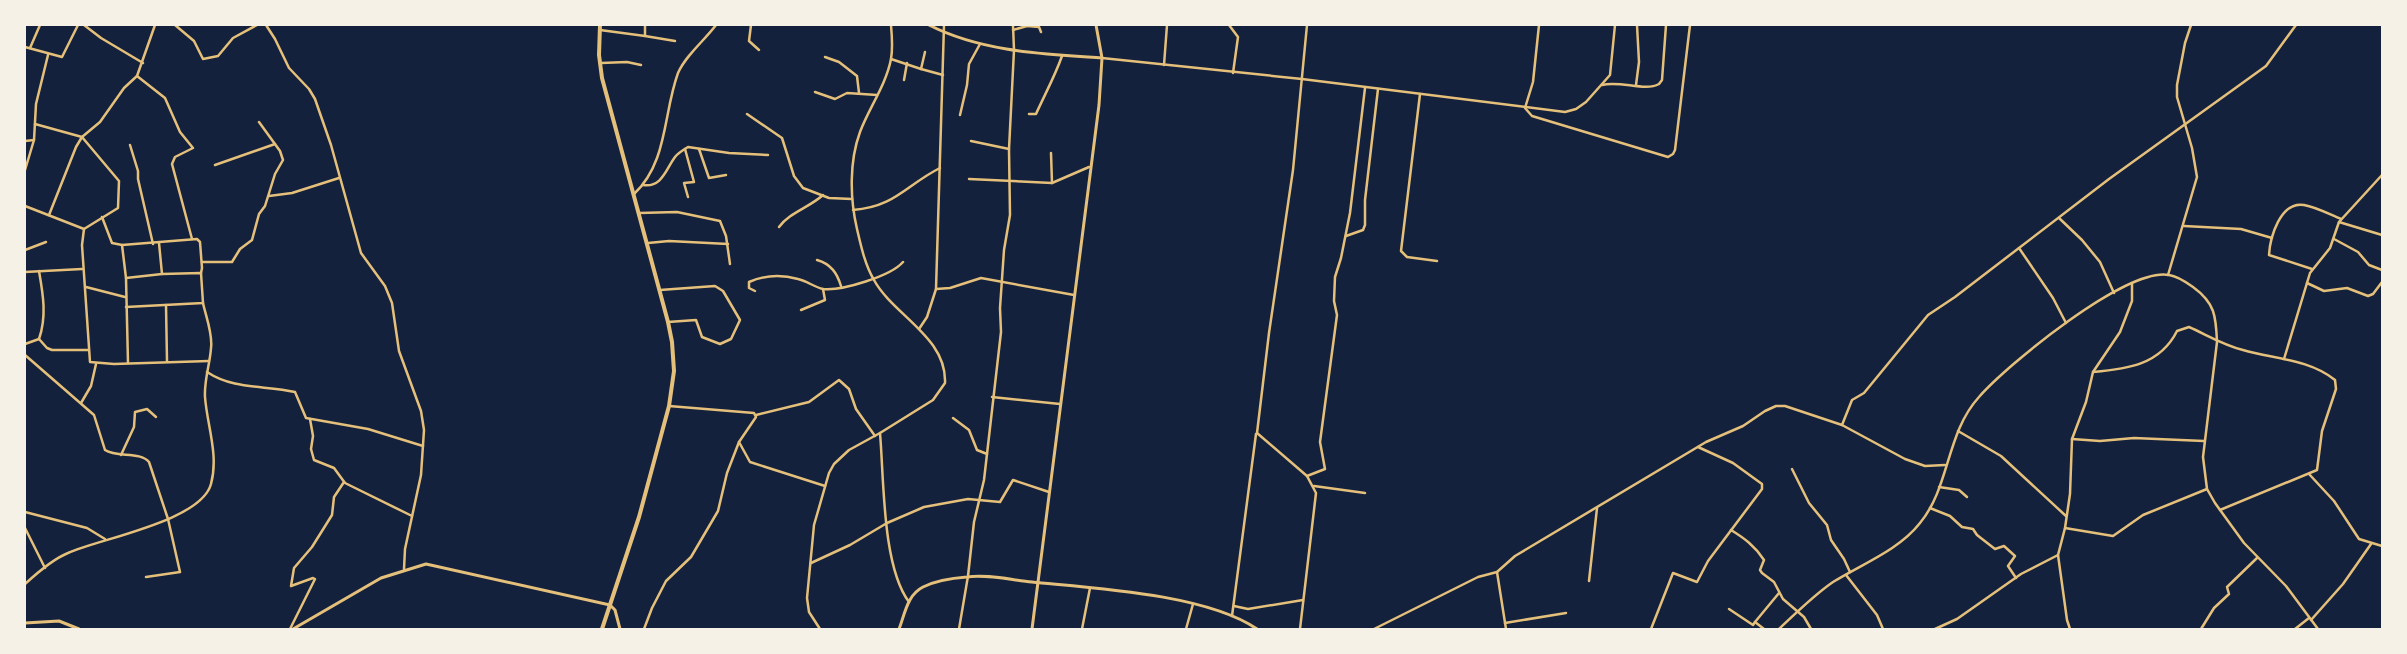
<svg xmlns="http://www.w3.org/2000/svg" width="2407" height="654" viewBox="0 0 2407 654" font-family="'DM Sans',sans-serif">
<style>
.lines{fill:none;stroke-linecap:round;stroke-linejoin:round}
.minor{stroke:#e5c07b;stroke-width:2.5}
.tertiary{stroke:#e5c07b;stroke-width:3}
.secondary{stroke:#e5c07b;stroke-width:3}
.trunk{stroke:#e5c07b;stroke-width:4}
</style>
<rect width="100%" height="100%" fill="#14213d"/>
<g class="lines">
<g class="minor">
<path d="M84,25L101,38L143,63"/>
<path d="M175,25L194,41L203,59L218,56L233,38L257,25"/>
<path d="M266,25L275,39L289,68L309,89L315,99L331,145L361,253L385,286L392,303L399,351L421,411L424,430L421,475L405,549L404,569"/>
<path d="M751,25L749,41L759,50"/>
<path d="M1229,25L1238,37L1233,73"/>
<path d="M1539,25L1533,82L1525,108L1532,116L1668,157L1673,154L1675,150L1690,25"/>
<path d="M600,30L645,36V25"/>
<path d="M1013,30L1027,26L1039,27L1041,32"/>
<path d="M645,36L675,41"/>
<path d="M25,47L62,57L78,25"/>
<path d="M30,48L40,25"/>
<path d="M825,57L839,62L857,76L859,93"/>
<path d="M1102,58L1302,79L1565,112L1576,109L1586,102L1610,75L1615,25"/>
<path d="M891,59L921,69L925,52"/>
<path d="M601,63L627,62L641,65"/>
<path d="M1164,65L1167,25"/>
<path d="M921,69L943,75"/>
<path d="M137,76L165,98L180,132L193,148L175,157L172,164L192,239"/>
<path d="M904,80L907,63"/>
<path d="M1602,85C1620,80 1645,92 1659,84L1662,80L1666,25"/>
<path d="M1636,85L1639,62L1637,25"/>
<path d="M815,92L835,99L847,93L877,95"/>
<path d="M1420,94L1401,251L1407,257L1437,261"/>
<path d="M747,114L782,138L794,176L803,188L829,198L852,199"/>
<path d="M1029,114H1036C1045,94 1055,76 1062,56"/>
<path d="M960,115L967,85L969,64L980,44"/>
<path d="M35,124L82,137L119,181L118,208L84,229L82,245L90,362L114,364L209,361"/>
<path d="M25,141L34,140"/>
<path d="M971,141L1009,149"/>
<path d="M130,145L138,171V179L153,244"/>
<path d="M685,149L694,182L684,183L688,197"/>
<path d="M699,149L709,178L726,175"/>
<path d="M1051,153L1052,183"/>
<path d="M215,165L275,144"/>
<path d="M25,170L34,140L36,104L48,55"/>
<path d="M969,179L1052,183L1089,167"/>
<path d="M643,185C662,188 666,169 675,157C678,153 683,150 688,147L729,153L768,155"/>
<path d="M634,194C668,162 663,114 678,73C686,55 704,41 716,25"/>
<path d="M269,196L292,193L339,178"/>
<path d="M25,206L84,229"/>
<path d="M853,210C895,207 906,185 940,168"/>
<path d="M639,213L677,212L720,221L726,236L730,264"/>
<path d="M49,215L76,147L82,137L100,122L124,88L137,76L155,25"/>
<path d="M102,217L112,243L122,245L126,278L128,363"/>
<path d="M2059,218L2082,240L2100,262L2114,293"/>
<path d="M2339,222L2382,235"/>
<path d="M2184,226L2241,229L2272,238"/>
<path d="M779,227C789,213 810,207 823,195"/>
<path d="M1346,236L1363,230L1365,225V200L1378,89"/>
<path d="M2334,239L2358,252L2369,265L2382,270"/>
<path d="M159,243L162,274"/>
<path d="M648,243L669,241L728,244"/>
<path d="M122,245L197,239L200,242L202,268L201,273"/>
<path d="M2019,248L2053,298L2066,323"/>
<path d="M25,250L46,242"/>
<path d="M817,260C831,264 837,273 841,286"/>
<path d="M202,262H232L240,249L252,240L259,214L265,206L275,174L283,160L280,151L259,122"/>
<path d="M2312,269L2269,255C2270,238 2280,201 2304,205C2316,207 2329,214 2341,219"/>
<path d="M39,271C43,294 47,316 39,339L47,348L52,350H88"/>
<path d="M25,272L82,269"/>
<path d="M2168,275L2197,177L2192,148L2177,97V85L2185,43L2191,25"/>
<path d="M126,278L162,274L201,273L203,303L126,307"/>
<path d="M2307,283L2324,291L2347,288L2368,296L2373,294L2382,282"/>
<path d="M86,287L125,297"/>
<path d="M936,289L950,288L981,278L1074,295"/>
<path d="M660,290L715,286L723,291L740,320L731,339L720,344L702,337L696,320L668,322"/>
<path d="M755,291L749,288V282C765,275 780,274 798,279C807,281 814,287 823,289C842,291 891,276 903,262"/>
<path d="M166,305L167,361"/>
<path d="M801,310L825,300L823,289"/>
<path d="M919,329L927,317L936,289L944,25"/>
<path d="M25,344L39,339"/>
<path d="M25,355L94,415L105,450C117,458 140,451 149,462L168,519L180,572L146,577"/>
<path d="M2284,359L2310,273L2330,248L2339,222L2382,175"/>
<path d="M207,372C234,390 265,385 295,392L306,418L368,429L423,446"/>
<path d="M2093,372C2127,369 2160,365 2177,331L2189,327C2207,335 2223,345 2243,350C2274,359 2309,359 2335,380L2336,389L2322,431L2317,470L2220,510"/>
<path d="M992,397L1060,404"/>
<path d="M81,403L91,386L96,364"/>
<path d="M669,406L754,413L756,417L739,442L750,462L825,486"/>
<path d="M756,415L809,402L839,380L849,389L856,409L875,436"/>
<path d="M953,418L969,430L977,450L987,454L984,480L974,522L968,576L959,629"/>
<path d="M310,419L313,436L311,449L314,460L334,468L345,483L412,516"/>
<path d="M1958,431L2001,456L2066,516"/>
<path d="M880,433C884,478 882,566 909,602"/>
<path d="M2072,439L2100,441L2134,438L2204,441"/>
<path d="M987,454L1001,332L1000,308L1004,250L1010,215L1009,149L1014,50L1013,25"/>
<path d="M121,455L134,427L135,412L147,409L156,417"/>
<path d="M1945,465L1925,466L1905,459L1842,425L1852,400L1864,393L1928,315L1955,297L2109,179L2266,66L2296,25"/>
<path d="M1792,469L1809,503L1827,525L1831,540L1844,559L1850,572"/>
<path d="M2309,474L2334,501L2359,539L2382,546"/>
<path d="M1307,476L1325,469L1320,442L1337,315L1334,301L1335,277L1341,258L1350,213L1365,88"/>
<path d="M1314,486L1365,493"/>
<path d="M1939,487L1959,490L1967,497"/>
<path d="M1930,508L1950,516L1962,527L1973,529L1977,535L1995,549L2004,546L2015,556L2008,566L2016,578"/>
<path d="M25,512L87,528L105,539"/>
<path d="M25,528L45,568"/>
<path d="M2065,528L2113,536L2143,515L2207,489"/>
<path d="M1731,530C1744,538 1755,546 1764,560L1760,570L1762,573L1774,582L1783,599L1804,617L1811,629"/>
<path d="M811,563L850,545L887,523L924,507L968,499L1000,502L1013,480L1049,492"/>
<path d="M1497,572L1506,629"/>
<path d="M1846,575L1877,615L1883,629"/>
<path d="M1589,581L1597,508"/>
<path d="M25,584C37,573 53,559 68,553C102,538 201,521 211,484C219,455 207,425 205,397C204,380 210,364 211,348C213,334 206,317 203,303"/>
<path d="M1234,606L1248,609L1303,600"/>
<path d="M1729,609L1753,625L1755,622"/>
<path d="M1232,616L1256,434"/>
<path d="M2311,620L2343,584L2371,544"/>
<path d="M1505,623L1566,613"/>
<path d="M290,629L315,579L313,578L291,586L294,568L312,547L332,515L334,497L344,482"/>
<path d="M644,629L652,608L666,581L691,557L718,511L727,473L739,442"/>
<path d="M820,629L809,612L807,598L814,525L829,473L834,464L849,450L880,433L933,400L945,383C947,337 893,315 874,280C865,265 861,246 857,229C850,199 849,162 860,132C869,108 886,85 891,59C893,48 892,36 891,25"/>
<path d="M1082,629L1090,588"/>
<path d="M1186,629L1193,604"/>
<path d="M1300,629L1316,493L1307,476L1257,433L1269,333L1293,170L1307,25"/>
<path d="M1374,629L1478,577L1497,572L1515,556L1706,442L1743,426L1765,411L1776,406H1785L1842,425"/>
<path d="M1651,629L1673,573L1697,582L1708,561L1762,489V484L1733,463L1698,447"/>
<path d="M1764,629L1755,622L1779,593"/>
<path d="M1779,629C1796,613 1814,595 1833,582C1862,564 1899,550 1920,523C1950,487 1946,433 1979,397C2007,365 2126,267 2169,275C2177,276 2186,282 2193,287C2215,303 2216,316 2217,342L2203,457L2207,489L2215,503L2244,543L2286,586L2318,629"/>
<path d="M1935,629L1957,619L2021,574L2058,555"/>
<path d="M2070,629L2067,620L2058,555L2065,528L2070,494L2072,439L2086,402L2093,372L2120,332L2132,301V283"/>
<path d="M2201,629L2214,608L2229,594L2227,587L2257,558"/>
<path d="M2295,629L2309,618"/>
</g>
<path class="tertiary" d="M1096,25L1102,58"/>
<g class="secondary">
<path d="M929,25C982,52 1044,54 1102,58L1099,105L1032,629"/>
<path d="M25,623L59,621L79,629"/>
<path d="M293,629L381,578L426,564L610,605L615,610L620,629"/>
<path d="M899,629C905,614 907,595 923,587C935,581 953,578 967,577C987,574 1011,580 1032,582C1093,588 1206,594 1257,629"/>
</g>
<path class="trunk" d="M600,25L599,55L602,78L668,322L672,342L674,371L669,406L639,517L602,629"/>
</g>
<rect width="2407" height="654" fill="none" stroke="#f6f1e7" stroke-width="52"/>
</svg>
